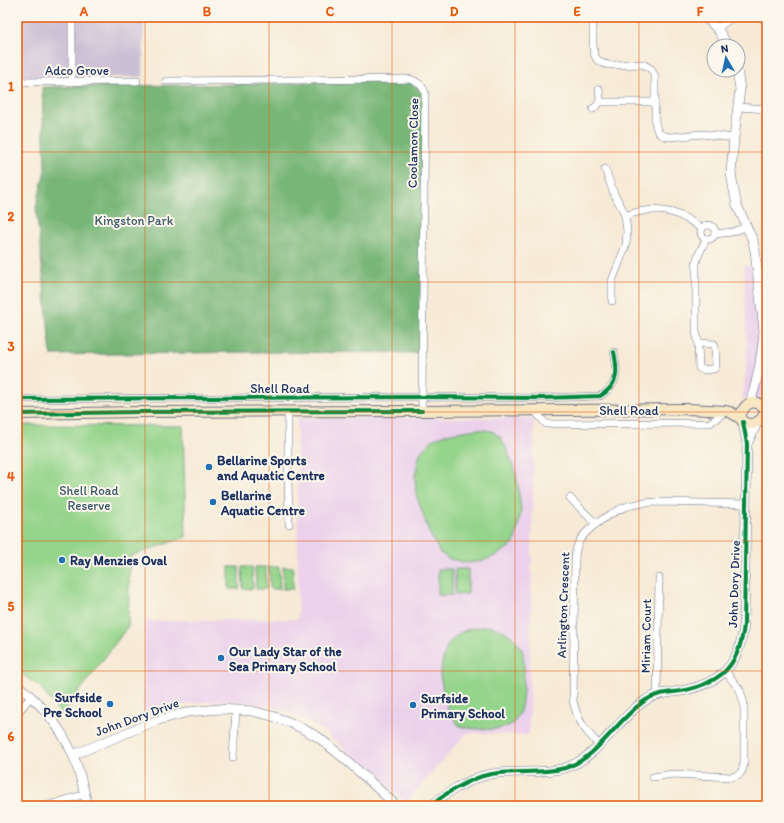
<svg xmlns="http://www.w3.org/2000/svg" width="784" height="823" viewBox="0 0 784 823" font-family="Itim,sans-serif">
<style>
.built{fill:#ebd1eb}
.industrial{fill:#cbbfd5}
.green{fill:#95d48b;stroke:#588274}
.forest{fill:#78b677;stroke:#4a726a}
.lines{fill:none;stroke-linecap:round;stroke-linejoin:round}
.minor-casing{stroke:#687088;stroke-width:8}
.tertiary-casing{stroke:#687088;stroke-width:10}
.secondary-casing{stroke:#687088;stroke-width:12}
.minor{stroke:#fff;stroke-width:7}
.tertiary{stroke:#fff;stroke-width:9}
.secondary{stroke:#f9e7c3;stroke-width:10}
.cycleway-casing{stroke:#fbf7ec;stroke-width:6}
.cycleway{stroke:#00873e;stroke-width:4}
.grid{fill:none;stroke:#e8590c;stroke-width:1;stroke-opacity:0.55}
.poi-dot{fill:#1f6fb2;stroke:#fbf7ec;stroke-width:1.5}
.labels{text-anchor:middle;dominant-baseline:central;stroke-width:4;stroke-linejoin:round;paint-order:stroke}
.street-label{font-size:13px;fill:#1b2f5e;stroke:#fbf7ec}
.park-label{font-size:13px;fill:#3a5869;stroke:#fbf7ec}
.poi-label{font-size:13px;font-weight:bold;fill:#1b2f5e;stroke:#fbf7ec;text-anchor:start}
.neatline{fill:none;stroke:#e8590c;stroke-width:1.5}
.grid-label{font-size:13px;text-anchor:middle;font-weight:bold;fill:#e8590c}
</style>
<rect width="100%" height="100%" fill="#fbf7ec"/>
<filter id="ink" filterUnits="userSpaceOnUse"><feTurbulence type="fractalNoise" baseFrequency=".025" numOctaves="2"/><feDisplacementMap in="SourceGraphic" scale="8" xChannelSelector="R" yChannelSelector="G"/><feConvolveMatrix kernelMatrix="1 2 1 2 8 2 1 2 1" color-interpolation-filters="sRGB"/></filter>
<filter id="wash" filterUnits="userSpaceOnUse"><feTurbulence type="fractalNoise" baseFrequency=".012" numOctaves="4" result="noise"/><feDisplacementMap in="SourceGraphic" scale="16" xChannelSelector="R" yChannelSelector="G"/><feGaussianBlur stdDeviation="0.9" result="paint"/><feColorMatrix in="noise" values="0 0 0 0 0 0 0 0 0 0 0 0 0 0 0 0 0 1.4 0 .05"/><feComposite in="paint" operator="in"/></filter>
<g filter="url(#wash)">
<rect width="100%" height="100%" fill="#f7ead6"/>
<g class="built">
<path d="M744,266H767V399L742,398L746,373L747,347Z"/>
<path d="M297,418H534L529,735L467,733L406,802L324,731L296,715L270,706L236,701L203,702L171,707L143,717L145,621L298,619Z"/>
</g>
<path class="industrial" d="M17,17H144L143,77H17Z"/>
<g class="green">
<path d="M17,425L183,426L186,537L130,556L128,626L62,715L40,687L17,671Z"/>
<path d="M477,429L492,431L501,438L506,448L516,473L521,510L518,527L514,544L497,555L483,561L467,563L449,559L440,553L429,532L416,494L415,475L420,453L432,440L445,434Z"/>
<rect x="229" y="567" width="10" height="22"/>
<path d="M242,567H252L253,589H243Z"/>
<path d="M255,567H266V589H256Z"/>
<path d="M269,567H279L280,589H270Z"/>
<rect x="283" y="567" width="10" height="22"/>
<rect x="438" y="569" width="14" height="26"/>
<path d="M455,569H468V594L455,595Z"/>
<path d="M489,626C505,630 514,635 522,650C526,658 523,702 520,711C518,715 514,722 512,724C501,732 473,729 460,727L449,712L443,691L440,675L443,658L448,644L460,633L469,629Z"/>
</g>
<path class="forest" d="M410,79L425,92L422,353L251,352L51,355L36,207L45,170L42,87L251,84Z"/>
</g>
<g filter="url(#ink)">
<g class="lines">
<defs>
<g id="minor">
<path d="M593,17C593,24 593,30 593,37C593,50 592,63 609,65L643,64L651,69L655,77V121L657,130L660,134L664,136L670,137L702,134L734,138"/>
<path d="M717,28L733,17"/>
<path d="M166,81L410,79C418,82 422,85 425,92L422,397V411"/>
<path d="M17,82L137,81"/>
<path d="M72,82V17"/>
<path d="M600,102H655"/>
<path d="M738,107L767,109"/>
<path d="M593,109C602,102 600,100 599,89"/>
<path d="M605,169L614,194L623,210L625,216L627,231L626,245L612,281V301"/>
<path d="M625,216C648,207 668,208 689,220C694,223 698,226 702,229"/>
<circle cx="708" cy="232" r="7"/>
<path d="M715,234L732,232L746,227"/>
<path d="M698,343L714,344L715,346L716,366L714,369L703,370L699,368L698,343L696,331V263L698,256L706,239"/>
<path d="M17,399L422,397L544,398L600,396C619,385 618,371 614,352"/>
<path d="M534,410L546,424L710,423L726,411"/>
<path d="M288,411V481L289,524"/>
<path d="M570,498L596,524"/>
<path d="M657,694L659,578"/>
<path d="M17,713L31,697"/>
<path d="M599,745C585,730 578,722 573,701L575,560C575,554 576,548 579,542C586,528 613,511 628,506C639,503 650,502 661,502L746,504"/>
<path d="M233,757L236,710"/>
<path d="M653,777L673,774L731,777C741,775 743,772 744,762V704L740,690L725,671"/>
<path d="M46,806L85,794"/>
</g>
<g id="tertiary">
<path d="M706,17L719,31L728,46"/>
<path d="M737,70L740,89L734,138L731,173L734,191L737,205L753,241L755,251L764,331C762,355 758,380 750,403"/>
<path d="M747,444L757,423"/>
<path d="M17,685C41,703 61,728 73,755C80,771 83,789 88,806"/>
<path d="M73,755L155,721L188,712L219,709L252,711L272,716L289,722L303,729L318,737L345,759L397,806"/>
<path d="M432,806C439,798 447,793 456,788C466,783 476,777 487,775C512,769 540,775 565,768C600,757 616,719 646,700C658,692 672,693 686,690C699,687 712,682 722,674C736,662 742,643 744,625L747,444L743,422"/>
</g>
<g id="secondary">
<path d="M17,414L138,412L422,411L688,409L726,411L730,412L740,418"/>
<path d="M762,419L765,411L764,407C752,397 743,405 740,418L743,422C756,427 756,421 767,416"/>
</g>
</defs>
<use href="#minor" class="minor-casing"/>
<use href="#tertiary" class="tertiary-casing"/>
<use href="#secondary" class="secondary-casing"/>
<use href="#minor" class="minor"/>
<use href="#tertiary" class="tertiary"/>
<use href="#secondary" class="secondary"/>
<defs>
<g id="cycleway">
<path d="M17,399L422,397L544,398L600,396C619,385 618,371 614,352"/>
<path d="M17,414L138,412L422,411"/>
<path d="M432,806C439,798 447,793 456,788C466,783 476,777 487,775C512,769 540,775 565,768C600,757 616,719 646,700C658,692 672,693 686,690C699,687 712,682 722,674C736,662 742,643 744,625L747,444L743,422"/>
</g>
</defs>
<use href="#cycleway" class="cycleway-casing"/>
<use href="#cycleway" class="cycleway"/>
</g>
</g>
<path class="grid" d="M145,17V806M269,17V806M392,17V806M515,17V806M639,17V806M17,152H767M17,282H767M17,412H767M17,541H767M17,671H767"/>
<g class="poi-dot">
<circle cx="209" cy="467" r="4"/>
<circle cx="213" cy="502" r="4"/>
<circle cx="62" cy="560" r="4"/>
<circle cx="221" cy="658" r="4"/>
<circle cx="110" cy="704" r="4"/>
<circle cx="413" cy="705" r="4"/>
</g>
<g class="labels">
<g class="street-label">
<text x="77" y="70">Adco Grove</text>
<text transform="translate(413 143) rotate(-89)">Coolamon Close</text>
<text x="280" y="388">Shell Road</text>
<text x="629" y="410">Shell Road</text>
<text transform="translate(734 584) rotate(-88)">John Dory Drive</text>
<text transform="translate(563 605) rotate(-88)">Arlington Crescent</text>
<text transform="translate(646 636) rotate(-89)">Miriam Court</text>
<text transform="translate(137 717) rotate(-20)">John Dory Drive</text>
</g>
<g class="park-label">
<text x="134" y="220">Kingston Park</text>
<text x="89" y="490">Shell Road<tspan x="89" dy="15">Reserve</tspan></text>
</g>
<g class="poi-label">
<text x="217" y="460">Bellarine Sports<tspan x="217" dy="15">and Aquatic Centre</tspan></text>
<text x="221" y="495">Bellarine<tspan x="221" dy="15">Aquatic Centre</tspan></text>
<text x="70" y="560">Ray Menzies Oval</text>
<text x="229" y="651">Our Lady Star of the<tspan x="229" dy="15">Sea Primary School</tspan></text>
<text x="102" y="697" text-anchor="end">Surfside<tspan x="102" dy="15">Pre School</tspan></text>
<text x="421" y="698">Surfside<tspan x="421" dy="15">Primary School</tspan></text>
</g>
</g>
<rect width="784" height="823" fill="none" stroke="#fbf7ec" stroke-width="44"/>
<g transform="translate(726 58) rotate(351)"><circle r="19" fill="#fbf7ec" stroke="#a1a7b3"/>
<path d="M0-3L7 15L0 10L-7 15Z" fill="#1f6fb2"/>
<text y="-6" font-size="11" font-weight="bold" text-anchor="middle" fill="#1b2f5e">N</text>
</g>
<rect x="22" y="22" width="740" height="779" class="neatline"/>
<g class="grid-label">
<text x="84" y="16">A</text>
<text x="207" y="16">B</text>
<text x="330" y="16">C</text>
<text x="454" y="16">D</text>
<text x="577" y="16">E</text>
<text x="700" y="16">F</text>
<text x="11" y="91">1</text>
<text x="11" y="221">2</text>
<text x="11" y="351">3</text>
<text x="11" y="481">4</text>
<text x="11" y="611">5</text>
<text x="11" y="741">6</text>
</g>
</svg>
